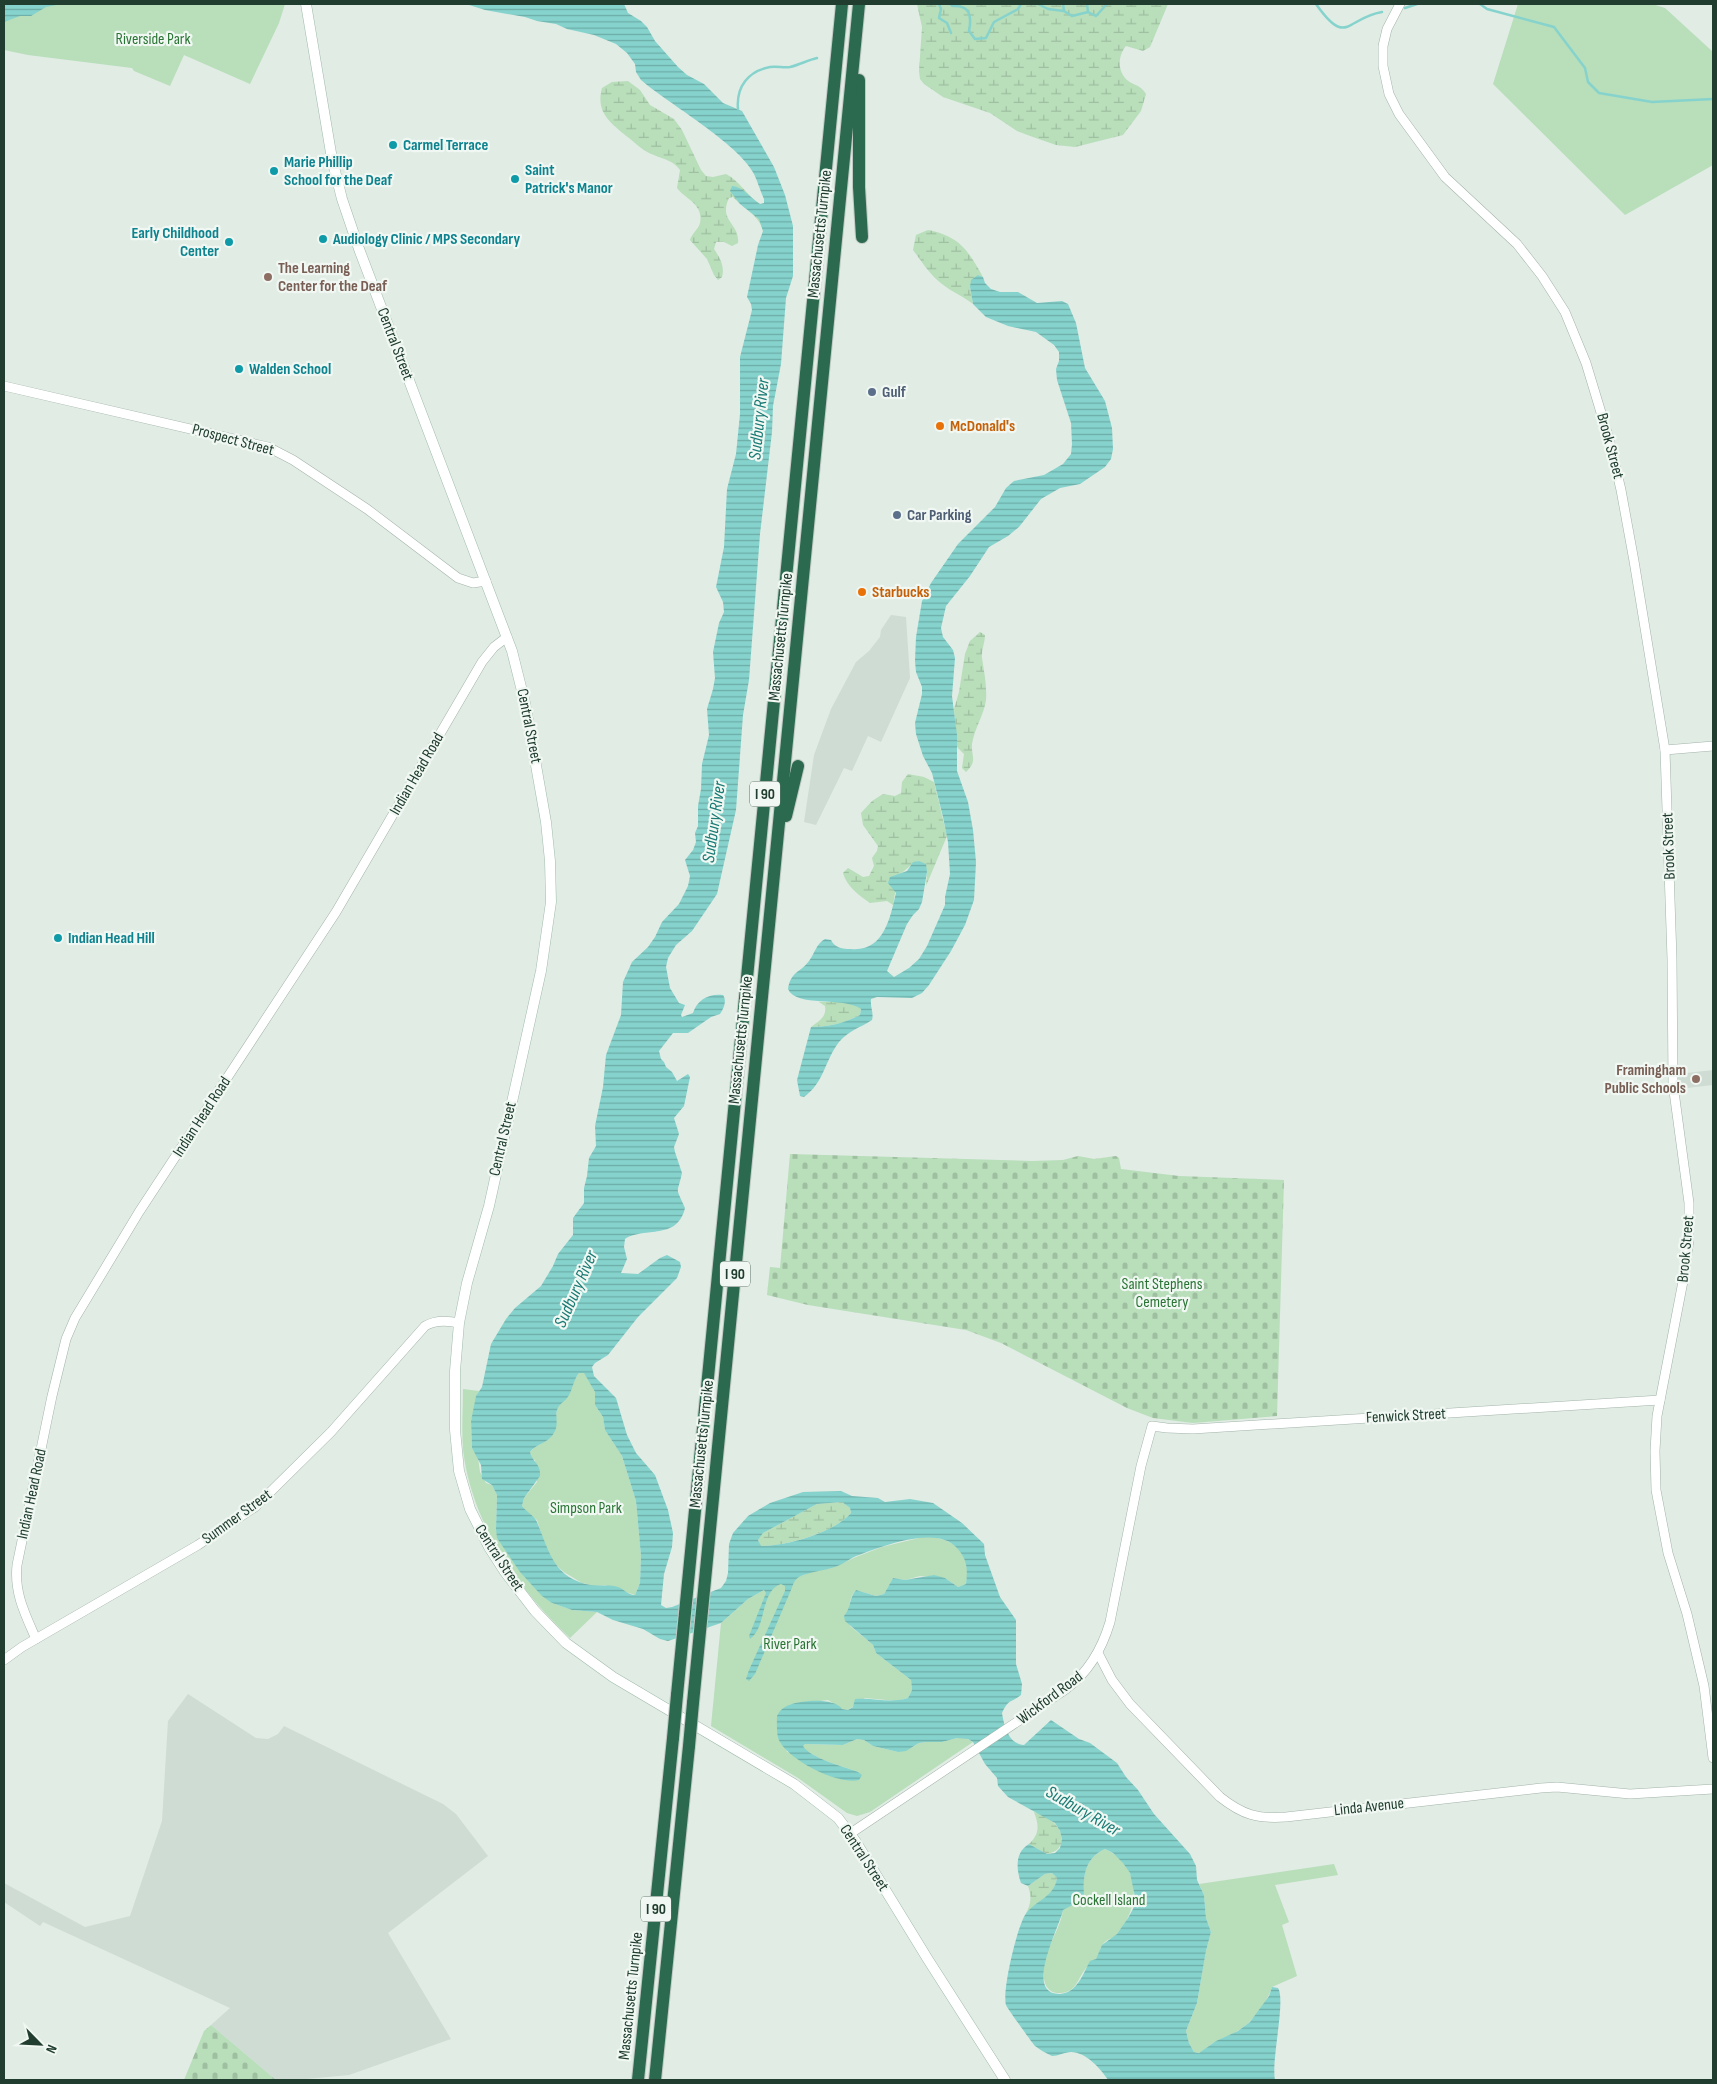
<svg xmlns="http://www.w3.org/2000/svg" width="1717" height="2084" viewBox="0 0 1717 2084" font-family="'Sofia Sans Condensed',sans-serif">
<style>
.built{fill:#cfdcd3}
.wetland{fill:url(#wetland-marsh)}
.cemetery{fill:url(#cemetery-stones)}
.park{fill:#b8deba}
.water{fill:url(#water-rules);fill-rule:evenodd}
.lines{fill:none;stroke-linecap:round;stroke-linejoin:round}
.stream{stroke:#86d3cd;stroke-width:2.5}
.tertiary-casing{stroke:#a3b4aa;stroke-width:10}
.secondary-casing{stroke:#a1bbac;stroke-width:11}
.motorway-casing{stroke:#c1c9c5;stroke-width:14}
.tertiary{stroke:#fff;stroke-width:9}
.secondary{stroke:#fff;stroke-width:10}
.motorway{stroke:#2b6a4f;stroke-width:12}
.motorway-bridge-casing{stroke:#c1c9c5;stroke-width:14;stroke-linecap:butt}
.motorway-bridge{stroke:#2b6a4f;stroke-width:12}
.culture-dot{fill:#0f9aa8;stroke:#f1f8f3;stroke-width:2}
.education-dot{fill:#8d6e63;stroke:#f1f8f3;stroke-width:2}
.service-dot{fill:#5c6f8a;stroke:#f1f8f3;stroke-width:2}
.food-dot{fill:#e8710a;stroke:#f1f8f3;stroke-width:2}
.labels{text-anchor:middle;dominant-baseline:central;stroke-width:4.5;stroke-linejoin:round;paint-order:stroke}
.shield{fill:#f1f8f3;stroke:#5f756a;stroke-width:1}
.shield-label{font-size:15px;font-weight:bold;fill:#203d2f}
.park-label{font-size:16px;fill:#2a7535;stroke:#f1f8f3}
.culture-label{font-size:16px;font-weight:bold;fill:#0d838f;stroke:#f1f8f3;text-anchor:start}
.street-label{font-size:16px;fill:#203d2f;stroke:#f1f8f3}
.education-label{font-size:16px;font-weight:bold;fill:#785e54;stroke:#f1f8f3;text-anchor:start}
.service-label{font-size:16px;font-weight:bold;fill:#4e5e75;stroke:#f1f8f3;text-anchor:start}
.food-label{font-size:16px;font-weight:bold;fill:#c56008;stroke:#f1f8f3;text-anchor:start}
.water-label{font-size:18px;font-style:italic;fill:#197a74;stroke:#f1f8f3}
</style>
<defs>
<pattern id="wetland-marsh" width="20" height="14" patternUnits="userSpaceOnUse" patternTransform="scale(1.25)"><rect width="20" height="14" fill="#b8deba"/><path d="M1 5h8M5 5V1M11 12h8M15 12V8" fill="none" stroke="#9ebfa0"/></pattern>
<pattern id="cemetery-stones" width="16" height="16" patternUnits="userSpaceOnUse" patternTransform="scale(1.25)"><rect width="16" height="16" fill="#b8deba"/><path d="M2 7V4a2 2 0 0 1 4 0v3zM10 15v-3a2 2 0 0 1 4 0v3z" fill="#9ebfa0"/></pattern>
<pattern id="water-rules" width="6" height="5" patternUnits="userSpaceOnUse" patternTransform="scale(1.25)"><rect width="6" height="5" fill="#86d3cd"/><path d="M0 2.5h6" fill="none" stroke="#6daca7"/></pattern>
</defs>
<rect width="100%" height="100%" fill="#e0ece4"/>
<g class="built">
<path d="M891,615L906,617L910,678L881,742L868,736L852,771L844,768L816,825L804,822L814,755L831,709L856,662L869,651L880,637L881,630Z"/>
<path d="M1713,1070V1085L1678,1089V1074Z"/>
<path d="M188,1694L256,1738L268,1739L278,1734L284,1726L443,1804L456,1814L488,1856L388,1933L451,2039L349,2075L296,2080H276L211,2025L230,2008L43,1922L40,1926L4,1902V1883L85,1927L130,1916L162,1821L168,1721Z"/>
</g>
<g class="wetland">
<path d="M917,4H1168L1150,47L1143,51L1126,46C1118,55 1117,71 1127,80C1134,86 1140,84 1146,94L1141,111L1123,135L1075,147L1056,145L1033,137L1017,131L990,113L943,97L924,84L920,79L919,71L922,27Z"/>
<path d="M628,81L640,90L650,105L674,119L682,130L701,170L706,176L713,177L726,174C740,181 747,196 760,204H764L763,231C760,216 743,208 733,197L729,198C718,221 740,223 738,243L732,246L724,242H716L714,249C720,258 725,266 722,277L718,280L714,275L707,259L690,240C692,233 698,230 700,223C704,204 685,199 677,188L680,170C673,160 665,160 654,155C645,152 636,144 629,138C612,124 595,113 602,88L612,82Z"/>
<path d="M928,230C959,236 968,250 983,277L978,275L970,287L973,304C963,296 952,292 942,284C930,275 922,262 913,250L916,235Z"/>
<path d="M980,632L985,635C985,643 981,650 982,658C984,672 987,685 986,700C984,715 974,729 972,744C971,758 978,760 966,772L962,768L964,754L957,747L954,709L959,692L965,654L970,641Z"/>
<path d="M908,774L924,777L934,782L947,836L926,886L927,872L919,861C911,863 906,871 898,875L893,905L887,901L870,903C859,895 847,887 843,873L848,868L863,877L869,876L874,866L872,858L877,851L878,846L863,825L861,813L872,801L883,794L895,796L901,793L902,782Z"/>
<path d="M819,1002H844L856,1005L861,1009L860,1015C845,1023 828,1027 811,1027C819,1021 827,1017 825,1006Z"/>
<path d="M842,1502L850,1508L851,1513C834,1533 786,1546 760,1546L758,1539L763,1533L817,1504Z"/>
<path d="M1034,1812C1042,1814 1050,1818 1055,1824C1066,1836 1064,1851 1047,1854L1029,1844C1040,1834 1039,1825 1034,1812Z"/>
<path d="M1052,1873L1057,1878C1055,1895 1038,1903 1026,1914C1031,1903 1032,1897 1028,1886L1045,1874Z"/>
</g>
<g class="cemetery">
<path d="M790,1154L1032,1161L1063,1160L1078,1156L1094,1159L1116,1156L1119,1158L1121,1169L1179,1176L1284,1180L1277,1416L1193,1423L1153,1418L1127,1408L1001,1343L966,1330L808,1305L767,1295L770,1267L780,1268Z"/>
<path d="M211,2025L276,2080H184L204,2031Z"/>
</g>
<g class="park">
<path d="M4,4H285L279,23L250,84L184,55L170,86L134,71L132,68L28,55L4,50Z"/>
<path d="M1518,4H1652L1665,8L1713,52V165L1625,215L1493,84Z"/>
<path d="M579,1373H585L595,1392V1405L603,1417L605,1430L622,1456L636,1501L641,1556L640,1583L635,1595L605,1585L596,1586L582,1583L564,1572L554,1563L548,1554L537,1520L525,1511L522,1506L524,1498L537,1482L535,1460L531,1458L530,1452L534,1448L549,1439L554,1433L557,1409Z"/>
<path d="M463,1389L479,1391L471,1421L472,1448L478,1458L480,1472L486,1483L492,1485L497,1495L496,1529L552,1603L572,1610L597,1612L570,1638C519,1590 475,1528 464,1457C461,1435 463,1412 463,1389Z"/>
<path d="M927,1536C956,1540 972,1553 966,1584L958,1587L945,1578L920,1576L905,1580L893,1578L884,1594L876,1596L856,1590C847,1600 849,1613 850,1626L873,1645L876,1653L911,1680L912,1690L908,1698L897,1701L865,1698L848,1710L842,1709L828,1700L789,1705L777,1722L787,1752L859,1772C844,1767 811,1758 802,1746L805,1744L843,1745L857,1739L864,1740L873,1746L898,1752L913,1747L919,1743L927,1742H942L957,1738L964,1737L973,1742L870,1812L857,1816L847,1813L798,1778L711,1726L721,1623L748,1599L764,1590L814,1571L832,1568L856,1557L882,1547Z"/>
<path d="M1105,1849C1142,1866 1141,1908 1116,1935C1112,1939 1107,1939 1104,1943C1100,1947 1100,1952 1098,1956C1095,1961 1090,1963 1087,1967C1077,1978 1077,1994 1058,1993C1052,1993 1047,1989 1045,1983C1037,1956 1060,1934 1063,1910C1070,1904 1078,1903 1084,1895C1083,1876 1085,1858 1105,1849Z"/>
<path d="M1334,1864L1338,1875L1275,1885L1289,1922L1282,1925L1297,1976L1272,1987C1266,2005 1252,2023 1236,2032C1229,2036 1222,2038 1215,2042C1209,2045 1205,2050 1199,2053L1194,2052L1189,2043L1186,2031L1197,2003L1206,1951L1211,1932L1206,1918L1204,1895L1199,1884Z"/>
</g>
<g class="water">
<path d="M4,4H62L46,7L31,16H20L4,22Z"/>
<path d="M466,4H624L628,13L641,21L647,27L655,41L678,67L687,75L704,84L723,103L742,111L774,167L785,195L793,226V276L786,298L781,364L773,406L772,432L760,534L749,680L743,715L736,810L717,894L692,931L676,945L668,958L666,967L670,988L679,1003L685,1005L681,1015L682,1017L693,1013C697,1000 709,993 723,995C727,1001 724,1008 720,1014L711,1017L688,1033H673L659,1051L661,1059L664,1062L666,1067L672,1072L677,1081L688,1074L690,1077L684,1106L674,1118L679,1134L674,1147L675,1152L682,1173C677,1196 675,1185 685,1208C677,1241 645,1226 625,1239L624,1247L627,1259L621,1273L638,1274L660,1258L667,1255L680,1262L681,1267L677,1278L638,1317L608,1355L595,1363L592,1367L594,1376L616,1398L627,1435L636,1453L655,1475L668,1510L673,1533L672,1547L664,1574L661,1605L666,1608L672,1607L721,1588L726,1581L728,1573L729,1544L733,1533L748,1516L770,1503L803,1492L841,1491L852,1496L878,1498L885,1502L910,1499L933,1503L962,1523L984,1544L985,1555L1000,1597L1016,1620V1664L1022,1684L1021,1695C1011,1703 1009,1698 1002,1713C1004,1725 1008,1744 1024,1745L1051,1720L1079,1739L1090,1743L1117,1763L1126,1777L1138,1790L1154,1814L1190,1854L1196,1866L1197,1880L1204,1895L1206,1918L1211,1932L1206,1951L1197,2003L1186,2031L1189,2043L1194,2052L1199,2053L1216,2041L1238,2031L1250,2022L1269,1996L1272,1987L1278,1988C1286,2000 1271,2060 1275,2080H1108C1101,2069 1086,2052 1071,2052C1065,2052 1058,2056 1052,2056C1046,2053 1040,2050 1035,2046C1033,2044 1007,2008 1006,2005C1002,1990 1017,1928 1025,1915C1035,1900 1054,1898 1057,1878L1052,1873L1045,1874L1028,1886L1021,1883C1016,1869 1015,1852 1029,1844L1047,1854L1055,1853L1060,1848L1062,1839L1060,1831L1055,1823L1008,1797L998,1786L997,1778L985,1764L973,1742L968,1739L957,1738L942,1742H927L919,1743L906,1751L898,1752L873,1746L864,1740L857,1739L843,1745L805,1744L803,1746C810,1758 845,1767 858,1772L862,1775L859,1780C838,1785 791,1761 780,1742C776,1736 777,1723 777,1716C779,1712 781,1709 785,1707C797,1700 834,1697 842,1709L848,1710L853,1707L855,1699C875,1697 888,1704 908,1698L912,1690L911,1680L876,1653L873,1645L845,1621L844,1616C852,1606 848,1600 856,1590L876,1596L884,1594L893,1578L905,1580L934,1575L945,1578L958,1587L966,1584C968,1569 967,1559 957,1548C936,1524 881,1547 856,1556C848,1560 840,1566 832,1568C821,1571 809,1572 799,1577C794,1580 793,1585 791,1590L755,1674L749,1681L746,1679L749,1670L785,1591V1586L781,1584C760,1591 767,1627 750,1639L749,1636L766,1593L764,1590L748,1599L721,1623L668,1641L660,1639L643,1629L613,1620L597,1612L572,1610L552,1603L542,1596L520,1572L497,1538L496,1529L497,1495L492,1485L482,1479L481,1465L472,1448L471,1421L476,1396L482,1387L491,1344L506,1319L515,1308L541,1286L553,1266L558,1254L573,1235V1218L584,1203V1188L587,1176L589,1158L596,1146L595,1126L603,1087L606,1055L621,1015L623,982L632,962L648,947L655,937L662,922L679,904L688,886L690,876L685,860L693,850L696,842L695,833L698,826V806L701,789L702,764L709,735L707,709L713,689L715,678L713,652L719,623L724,612L723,602L716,587L724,547L727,489L736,454L740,414V357L752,310L751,304L747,297L758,245L763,231L759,219L740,204L730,191L732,186C744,187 750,198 760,204L764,203V199C760,191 758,182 754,174C738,143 669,104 641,80L636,72L635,64L627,53L616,44L594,35L567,29L556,24L537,21L525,17L485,10ZM579,1373H584L595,1392V1405L603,1417L605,1430L622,1456L636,1501L641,1556L640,1583L635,1595C627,1595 623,1587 614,1586C607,1585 599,1586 591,1585C554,1579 549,1551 537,1522C534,1515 526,1512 522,1506L524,1498L540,1476C541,1463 532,1462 530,1452C536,1444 549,1443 554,1433C559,1425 555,1417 557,1410C559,1404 564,1402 567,1398C572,1393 573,1380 579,1373ZM842,1502L850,1508L851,1513C834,1533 786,1546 761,1546L758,1540L763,1533L817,1504ZM1105,1849L1113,1853L1123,1863L1130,1873L1135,1897L1133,1909L1128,1918L1117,1934L1102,1945L1096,1959L1090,1961C1083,1974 1077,1993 1060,1994C1022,1995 1061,1924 1063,1910L1080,1901L1084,1895C1083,1876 1085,1858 1105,1849Z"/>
<path d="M978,275L983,277L985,283L991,289L1000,292H1018L1037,303L1062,301L1068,304L1076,323L1085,368L1105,401L1112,428L1113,449L1111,459L1105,467L1080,484L1060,488L1041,499L1019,527L1008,536L989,547L970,576L946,606L941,628L943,637L953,650L955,658L952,696L957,735V771L968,802L973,830L976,862L974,900L965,925L951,951L929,985L922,993L912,998L877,997L871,999C870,1007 874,1013 872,1020C860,1028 849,1030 839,1042C825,1060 824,1083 804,1097L800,1096L797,1080L811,1027C828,1027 845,1023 860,1015L861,1009C843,996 796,1008 788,989C791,971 800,973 809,961C815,953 816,944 825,939L831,940C835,948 842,949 851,949C884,952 890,918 896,893L888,883L890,877L907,871L913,862L919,861L926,864L927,872L922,902L919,909L913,915L907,924L887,971L894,977L909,968L919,959L927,946L945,905V897L950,874L948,842L943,817L932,773L923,756L916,734L915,723L922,694V687L916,672L915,661L916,637L922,601L931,583L958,544L995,507L1006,488L1014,481L1044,475L1063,464L1071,454L1072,444L1071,423L1057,380L1056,369L1059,361V352L1054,345L1036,332L1008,326L986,317L973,304L970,287L971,280Z"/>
</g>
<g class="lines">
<g class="stream">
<path d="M939,4L941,9L939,18L947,23L951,33"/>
<path d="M950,4L953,6C970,5 972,16 969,31L975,39L986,38L994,22L1018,9L1021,4"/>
<path d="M1038,4L1048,9L1064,11L1072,16L1088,12L1096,16L1107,4"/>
<path d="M1063,4L1064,11"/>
<path d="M1087,4L1088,12"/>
<path d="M1316,4C1347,48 1346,18 1382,12"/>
<path d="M1480,4L1487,9L1554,27L1585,68L1588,82L1599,93L1652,102L1713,99"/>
<path d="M1405,8L1417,4"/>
<path d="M738,109C736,87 748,71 770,67C777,66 784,68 790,67C799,65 808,60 817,58"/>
</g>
<defs>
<g id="tertiary">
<path d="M1400,4L1387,29L1383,46V66L1389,94L1399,114L1445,177L1517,244L1542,276L1565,312L1586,363L1609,439L1621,490L1634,561L1665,750L1672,959L1673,1084L1689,1203V1240L1685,1271L1657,1416L1655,1451L1656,1490L1668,1553L1687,1614L1704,1686L1713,1758"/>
<path d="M4,386L268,447L293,460L367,509L458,578L473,583L486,581"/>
<path d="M1665,750L1713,746"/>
<path d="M36,1639C25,1614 14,1593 17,1565L52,1396L66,1339L75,1318L139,1212L336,912L482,662L494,647L507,637"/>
<path d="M1098,1653L1112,1680L1130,1704L1220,1797C1243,1815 1257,1819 1286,1817L1541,1788L1557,1787L1630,1794L1713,1789"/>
<path d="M4,1660L22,1647L198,1545L255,1507L331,1432L425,1326C435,1320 446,1320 459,1323"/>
<path d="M851,1833L1066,1689C1089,1672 1102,1649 1110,1622L1141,1466L1152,1426L1167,1428L1193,1429L1660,1400"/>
</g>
<path id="secondary" d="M306,4L332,159L342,199L359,249L512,651L525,703L546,822L550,861L551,902L541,971L489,1206L467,1283L459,1323L455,1371V1430L459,1471L470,1509L489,1547L505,1572L535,1611L566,1643L613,1677L794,1784L838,1818L856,1842L927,1958L1005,2080"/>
<g id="motorway">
<path d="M859,80V187L862,237"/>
<path d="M786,816L798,766"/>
<path d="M677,1695L842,4"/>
<path d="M693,1703L859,4"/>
<path d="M638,2080L673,1738"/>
<path d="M655,2080L689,1746"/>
</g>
</defs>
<use href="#tertiary" class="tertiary-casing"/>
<use href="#secondary" class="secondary-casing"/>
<use href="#motorway" class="motorway-casing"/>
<use href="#tertiary" class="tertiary"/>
<use href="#secondary" class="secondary"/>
<use href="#motorway" class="motorway"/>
<defs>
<g id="motorway-bridge">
<path d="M673,1738L677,1695"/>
<path d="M689,1746L693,1703"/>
</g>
</defs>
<use href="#motorway-bridge" class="motorway-bridge-casing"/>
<use href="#motorway-bridge" class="motorway-bridge"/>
</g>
<g class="culture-dot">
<circle cx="393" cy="145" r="5"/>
<circle cx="274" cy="171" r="5"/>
<circle cx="515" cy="179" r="5"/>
<circle cx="323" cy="239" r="5"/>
<circle cx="229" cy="242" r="5"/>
<circle cx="239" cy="369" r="5"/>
<circle cx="58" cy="938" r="5"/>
</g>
<g class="education-dot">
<circle cx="268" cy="277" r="5"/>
<circle cx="1696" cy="1079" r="5"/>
</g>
<g class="service-dot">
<circle cx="872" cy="392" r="5"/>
<circle cx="897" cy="515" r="5"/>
</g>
<g class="food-dot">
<circle cx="940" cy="426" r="5"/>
<circle cx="862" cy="592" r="5"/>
</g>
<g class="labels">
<g class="shield">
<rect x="750" y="781.5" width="30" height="25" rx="4"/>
<rect x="720" y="1261.5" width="30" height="25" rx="4"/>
<rect x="641" y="1896.5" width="30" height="25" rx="4"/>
</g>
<g class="shield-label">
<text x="765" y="794">I 90</text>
<text x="735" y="1274">I 90</text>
<text x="656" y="1909">I 90</text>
</g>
<g class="park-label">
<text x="153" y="39">Riverside Park</text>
<text x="1162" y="1284">Saint Stephens<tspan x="1162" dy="18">Cemetery</tspan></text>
<text x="586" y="1508">Simpson Park</text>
<text x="790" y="1644">River Park</text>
<text x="1109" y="1900">Cockell Island</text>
</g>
<g class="culture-label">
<text x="403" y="145">Carmel Terrace</text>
<text x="284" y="162">Marie Phillip<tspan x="284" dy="18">School for the Deaf</tspan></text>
<text x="525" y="170">Saint<tspan x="525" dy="18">Patrick's Manor</tspan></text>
<text x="219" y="233" text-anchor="end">Early Childhood<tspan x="219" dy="18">Center</tspan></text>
<text x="333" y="239">Audiology Clinic / MPS Secondary</text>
<text x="249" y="369">Walden School</text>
<text x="68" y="938">Indian Head Hill</text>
</g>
<g class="street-label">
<text transform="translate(820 234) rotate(-84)">Massachusetts Turnpike</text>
<text transform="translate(395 344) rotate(69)">Central Street</text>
<text transform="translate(233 440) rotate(15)">Prospect Street</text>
<text transform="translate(1610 446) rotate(75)">Brook Street</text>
<text transform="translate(781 637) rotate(-84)">Massachusetts Turnpike</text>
<text transform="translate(529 726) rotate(79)">Central Street</text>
<text transform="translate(417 774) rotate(-60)">Indian Head Road</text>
<text transform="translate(1669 846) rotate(-92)">Brook Street</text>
<text transform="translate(741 1040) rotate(-84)">Massachusetts Turnpike</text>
<text transform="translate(202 1117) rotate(-57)">Indian Head Road</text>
<text transform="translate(503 1139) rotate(-77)">Central Street</text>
<text transform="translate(1686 1249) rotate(-85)">Brook Street</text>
<text transform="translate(1406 1416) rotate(-3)">Fenwick Street</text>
<text transform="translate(702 1444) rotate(-84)">Massachusetts Turnpike</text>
<text transform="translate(32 1494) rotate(-78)">Indian Head Road</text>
<text transform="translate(237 1517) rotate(-36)">Summer Street</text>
<text transform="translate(499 1558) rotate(57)">Central Street</text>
<text transform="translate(1050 1698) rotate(-37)">Wickford Road</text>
<text transform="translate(1369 1807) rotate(-6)">Linda Avenue</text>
<text transform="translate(864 1858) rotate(57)">Central Street</text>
<text transform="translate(631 1996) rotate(-84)">Massachusetts Turnpike</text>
</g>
<g class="education-label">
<text x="278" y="268">The Learning<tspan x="278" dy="18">Center for the Deaf</tspan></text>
<text x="1686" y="1070" text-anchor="end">Framingham<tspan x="1686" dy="18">Public Schools</tspan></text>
</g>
<g class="service-label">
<text x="882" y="392">Gulf</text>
<text x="907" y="515">Car Parking</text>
</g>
<g class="food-label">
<text x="950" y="426">McDonald's</text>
<text x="872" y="592">Starbucks</text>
</g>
<g class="water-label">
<text transform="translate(759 419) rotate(-84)">Sudbury River</text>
<text transform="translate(714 822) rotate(-82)">Sudbury River</text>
<text transform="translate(576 1289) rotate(-66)">Sudbury River</text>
<text transform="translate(1083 1811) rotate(30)">Sudbury River</text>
</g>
</g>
<rect width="1717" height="2084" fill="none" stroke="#203d2f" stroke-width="10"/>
<g transform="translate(40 2044) rotate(114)" stroke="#f1f8f3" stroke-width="4" paint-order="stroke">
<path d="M0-4L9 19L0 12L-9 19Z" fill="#203d2f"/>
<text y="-8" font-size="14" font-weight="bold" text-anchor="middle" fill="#203d2f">N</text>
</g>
</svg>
